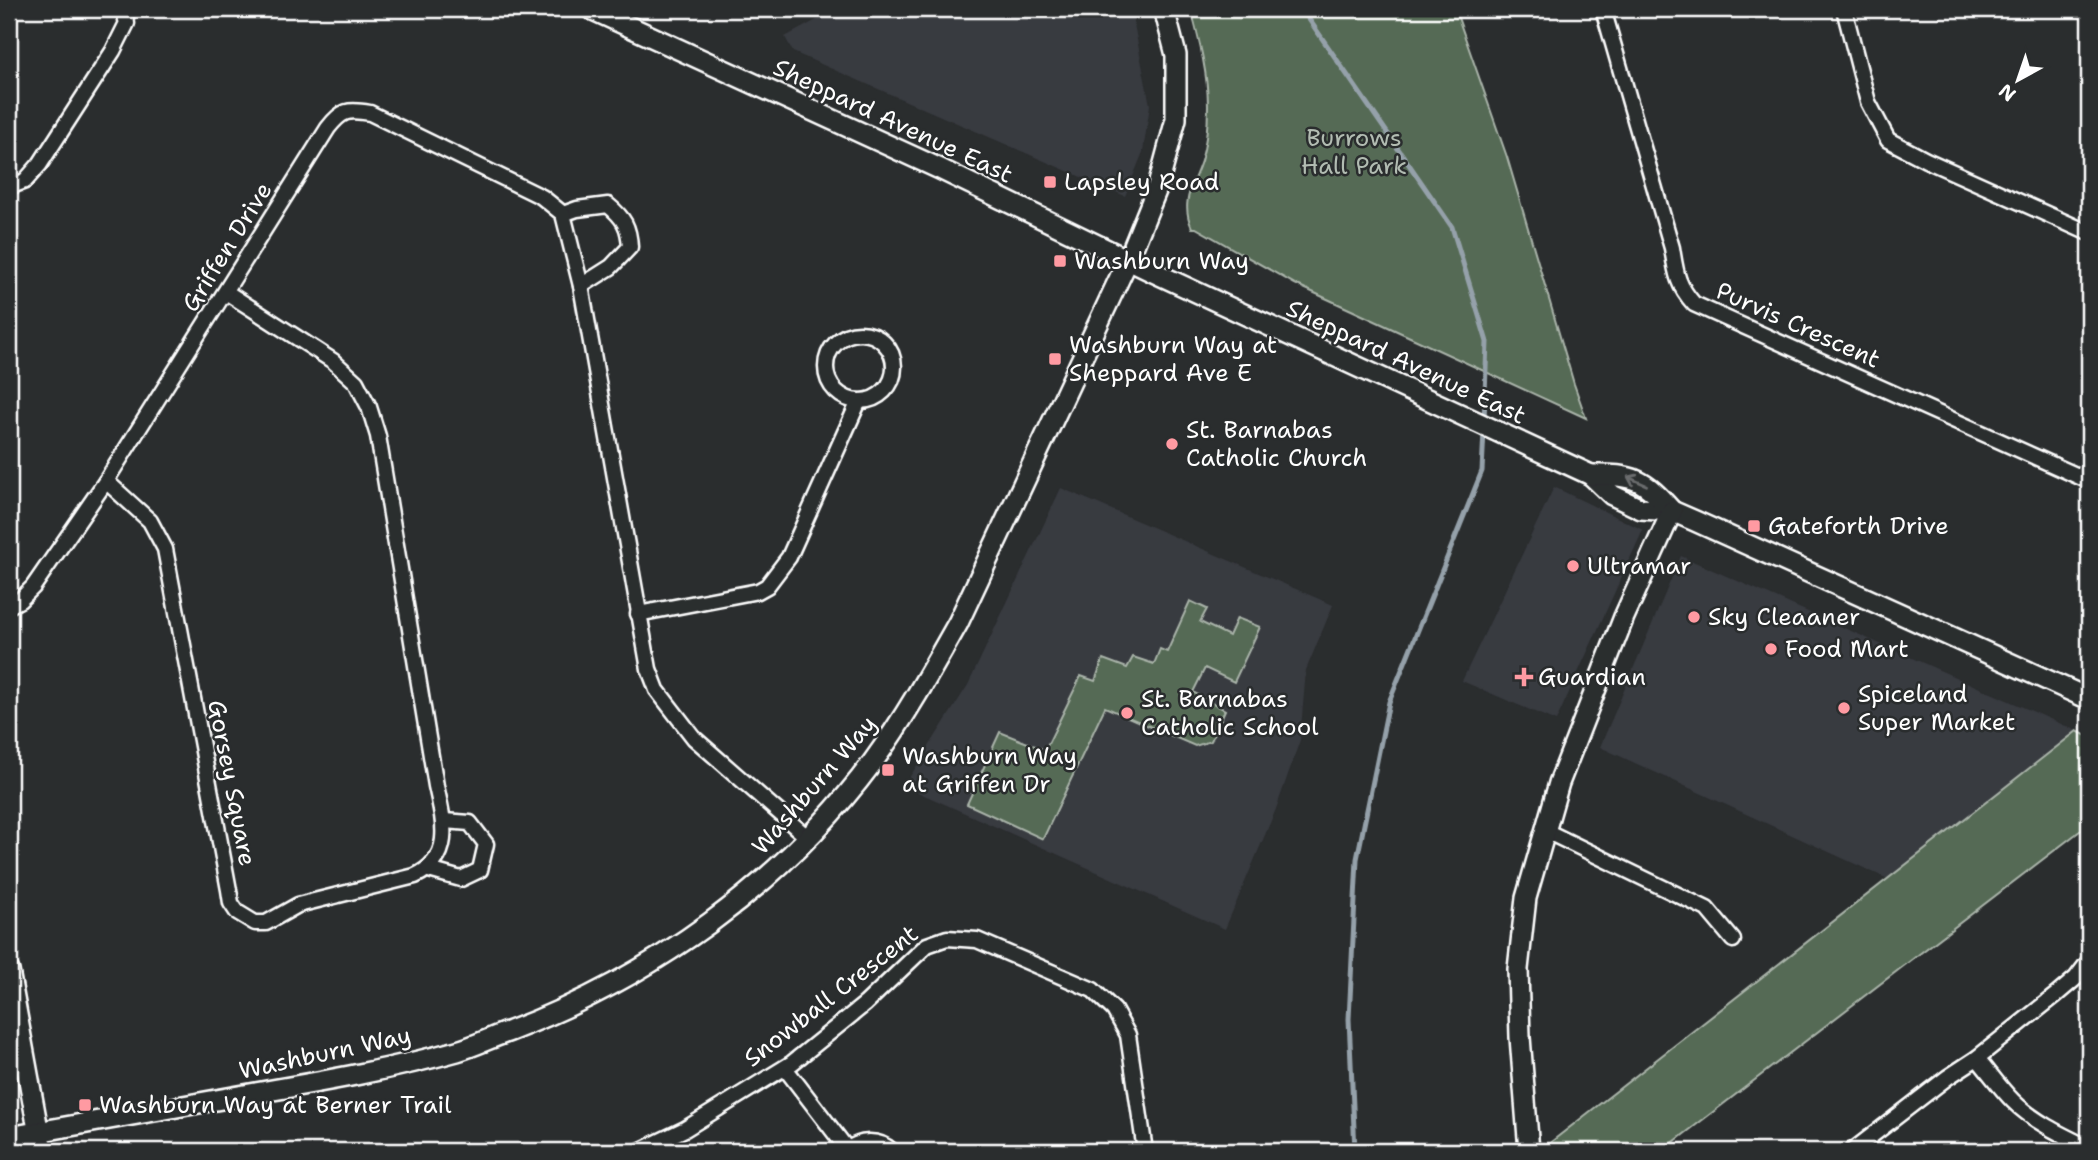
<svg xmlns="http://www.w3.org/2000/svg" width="2098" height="1160" viewBox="0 0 2098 1160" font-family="'Shantell Sans',sans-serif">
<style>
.built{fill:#383a40}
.green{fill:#556a55;stroke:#aab4aa;stroke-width:2}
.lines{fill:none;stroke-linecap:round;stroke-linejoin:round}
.stream{stroke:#95a1aa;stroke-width:5}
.street-casing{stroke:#fff;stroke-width:19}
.secondary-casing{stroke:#fff;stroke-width:24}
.street{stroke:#2a2d2e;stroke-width:14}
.secondary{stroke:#2a2d2e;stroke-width:19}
.oneway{stroke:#6a6c6d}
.poi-dot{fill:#ff9aa2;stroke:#2a2d2e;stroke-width:2.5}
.labels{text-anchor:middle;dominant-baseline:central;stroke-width:5;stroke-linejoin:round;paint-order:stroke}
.street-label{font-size:24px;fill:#fff;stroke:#2a2d2e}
.park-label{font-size:24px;fill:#b2bcb2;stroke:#2a2d2e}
.poi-label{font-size:24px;fill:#fff;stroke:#2a2d2e;text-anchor:start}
</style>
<rect width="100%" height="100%" fill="#2a2d2e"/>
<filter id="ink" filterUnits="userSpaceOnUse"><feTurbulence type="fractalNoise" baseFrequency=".0143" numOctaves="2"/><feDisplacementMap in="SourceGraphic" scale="14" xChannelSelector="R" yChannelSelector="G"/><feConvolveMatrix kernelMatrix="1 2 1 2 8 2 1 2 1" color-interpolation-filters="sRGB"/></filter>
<g filter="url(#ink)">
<g class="built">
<path d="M837,9H1131L1150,105L1143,152L1125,196L793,52L785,37Z"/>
<path d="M1554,487L1643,530L1556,721L1462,681Z"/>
<path d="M1061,488L1333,605L1306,670L1300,740L1276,809L1225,929L904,786L968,685Z"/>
<path d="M1681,556L2077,731L1888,879L1600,747Z"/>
</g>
<g class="green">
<path d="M1191,9H1455L1507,157L1574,384L1586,418L1295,284L1196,228H1192C1180,202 1193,185 1201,161C1206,145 1208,123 1208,106C1208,73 1199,40 1191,9Z"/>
<path d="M1190,601L1207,609L1200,622L1229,636L1237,618L1260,627L1234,682L1205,668L1193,692L1225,710L1211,741L1195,746L1105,707L1043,839L967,804L1000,732L1045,750L1081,676L1095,681L1103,659L1127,668L1133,657L1154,664L1160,649L1167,652Z"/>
<path d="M2077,731L2089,737V824L1662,1151H1551V1142Z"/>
</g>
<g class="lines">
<g class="stream">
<path d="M1305,9L1306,15L1452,227L1487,342L1484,421"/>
<path d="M1355,1151L1349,1019L1357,859L1389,702L1482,471L1484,431"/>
</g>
<defs>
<g id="street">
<path d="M1603,9L1672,248C1676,273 1677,285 1694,304L2089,481"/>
<path d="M1844,9L1868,102L1888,140L1926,160L2089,233"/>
<path d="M9,187L25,181L40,164L113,51L127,23L123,9"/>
<path d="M563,214L577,209L608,205C624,218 629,227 630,247L611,267L581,286"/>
<circle cx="860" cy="367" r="34"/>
<path d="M106,481L150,521L165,549L229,890L231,903L237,912L255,923H266L298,905L415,876C454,858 444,822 436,786L378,436L369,407L356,382L333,361L226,292"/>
<path d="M9,606L20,600L33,587L106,481L328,128C342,110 348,109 370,113L542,197L563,214L581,286L649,669L657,690L694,738L807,837"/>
<path d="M638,614L758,591L767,586L789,557L859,401"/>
<path d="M1546,831L1707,909L1733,940"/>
<path d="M429,870L461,879L480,870L486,844L470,823L444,821"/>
<path d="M1977,1058C1989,1072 2000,1088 2013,1101C2034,1122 2062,1135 2089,1148"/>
<path d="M785,1068L847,1149"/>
<path d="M639,1151L685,1129L792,1063L865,1004L927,945L947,938L977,940L1093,990L1114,1010L1128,1035L1145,1151"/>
<path d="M845,1151C860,1140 878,1138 892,1151"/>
<path d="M1852,1151L1948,1077L1977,1058L2056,995L2076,978L2089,961"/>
</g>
<g id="secondary">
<path d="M591,9L940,169L1153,272L1591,475L1612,495L1641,509L1672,511L1695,521L2089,699"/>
<path d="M1591,475C1634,474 1644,479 1672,511"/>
<path d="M9,971L42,1151"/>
<path d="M9,1137C93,1122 177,1107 261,1092C326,1081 393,1069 457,1051C475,1046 492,1037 510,1031C652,977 780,886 872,763C904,719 931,671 958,623L1128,260L1158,186L1176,119V55L1164,9"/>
<path d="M1529,1151L1520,1037L1518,969L1526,898L1559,783L1624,617L1672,511"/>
</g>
</defs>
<use href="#street" class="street-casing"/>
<use href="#secondary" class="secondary-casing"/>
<use href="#street" class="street"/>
<use href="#secondary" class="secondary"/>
</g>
<defs><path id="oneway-shaft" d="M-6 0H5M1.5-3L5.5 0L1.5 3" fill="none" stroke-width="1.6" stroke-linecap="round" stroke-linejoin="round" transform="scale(1.75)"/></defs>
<use class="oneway" href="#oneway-shaft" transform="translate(1637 481) rotate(-156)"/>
</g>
<g class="poi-dot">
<rect x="1043" y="175" width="14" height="14" rx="3.5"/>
<rect x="1053" y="254" width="14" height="14" rx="3.5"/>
<rect x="1048" y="352" width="14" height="14" rx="3.5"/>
<circle cx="1172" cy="444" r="7"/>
<rect x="1747" y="519" width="14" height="14" rx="3.5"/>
<circle cx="1573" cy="566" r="7"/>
<circle cx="1694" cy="617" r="7"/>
<circle cx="1771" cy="649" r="7"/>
<path d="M1520.5 666.5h7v7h7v7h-7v7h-7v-7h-7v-7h7z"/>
<circle cx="1844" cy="708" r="7"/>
<circle cx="1127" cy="713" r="7"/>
<rect x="881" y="763" width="14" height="14" rx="3.5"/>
<rect x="78" y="1098" width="14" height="14" rx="3.5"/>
</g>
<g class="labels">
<g class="street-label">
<text transform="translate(893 121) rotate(25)">Sheppard Avenue East</text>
<text transform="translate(227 247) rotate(-58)">Griffen Drive</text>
<text transform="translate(1798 325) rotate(24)">Purvis Crescent</text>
<text transform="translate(1406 362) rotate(25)">Sheppard Avenue East</text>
<text transform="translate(232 783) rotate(79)">Gorsey Square</text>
<text transform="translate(814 785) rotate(-49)">Washburn Way</text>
<text transform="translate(831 996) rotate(-38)">Snowball Crescent</text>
<text transform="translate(325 1053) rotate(-12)">Washburn Way</text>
</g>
<g class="park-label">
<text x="1354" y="138">Burrows<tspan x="1354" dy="28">Hall Park</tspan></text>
</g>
<g class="poi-label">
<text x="1064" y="182">Lapsley Road</text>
<text x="1074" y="261">Washburn Way</text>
<text x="1069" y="345">Washburn Way at<tspan x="1069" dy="28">Sheppard Ave E</tspan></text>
<text x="1186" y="430">St. Barnabas<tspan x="1186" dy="28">Catholic Church</tspan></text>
<text x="1768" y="526">Gateforth Drive</text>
<text x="1587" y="566">Ultramar</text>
<text x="1708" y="617">Sky Cleaaner</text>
<text x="1785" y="649">Food Mart</text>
<text x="1538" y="677">Guardian</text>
<text x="1858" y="694">Spiceland<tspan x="1858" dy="28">Super Market</tspan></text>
<text x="1141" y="699">St. Barnabas<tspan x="1141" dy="28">Catholic School</tspan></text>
<text x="902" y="756">Washburn Way<tspan x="902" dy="28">at Griffen Dr</tspan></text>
<text x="99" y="1105">Washburn Way at Berner Trail</text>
</g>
</g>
<rect width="2098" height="1160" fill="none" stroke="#2a2d2e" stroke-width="35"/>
<rect x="18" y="18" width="2063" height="1125" fill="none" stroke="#fff" stroke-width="2.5" filter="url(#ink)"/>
<g transform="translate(2018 80) rotate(220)" stroke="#2a2d2e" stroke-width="5" paint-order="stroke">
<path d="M0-5L12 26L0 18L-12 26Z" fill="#ffffff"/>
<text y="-10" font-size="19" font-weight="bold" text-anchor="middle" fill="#ffffff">N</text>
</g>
</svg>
